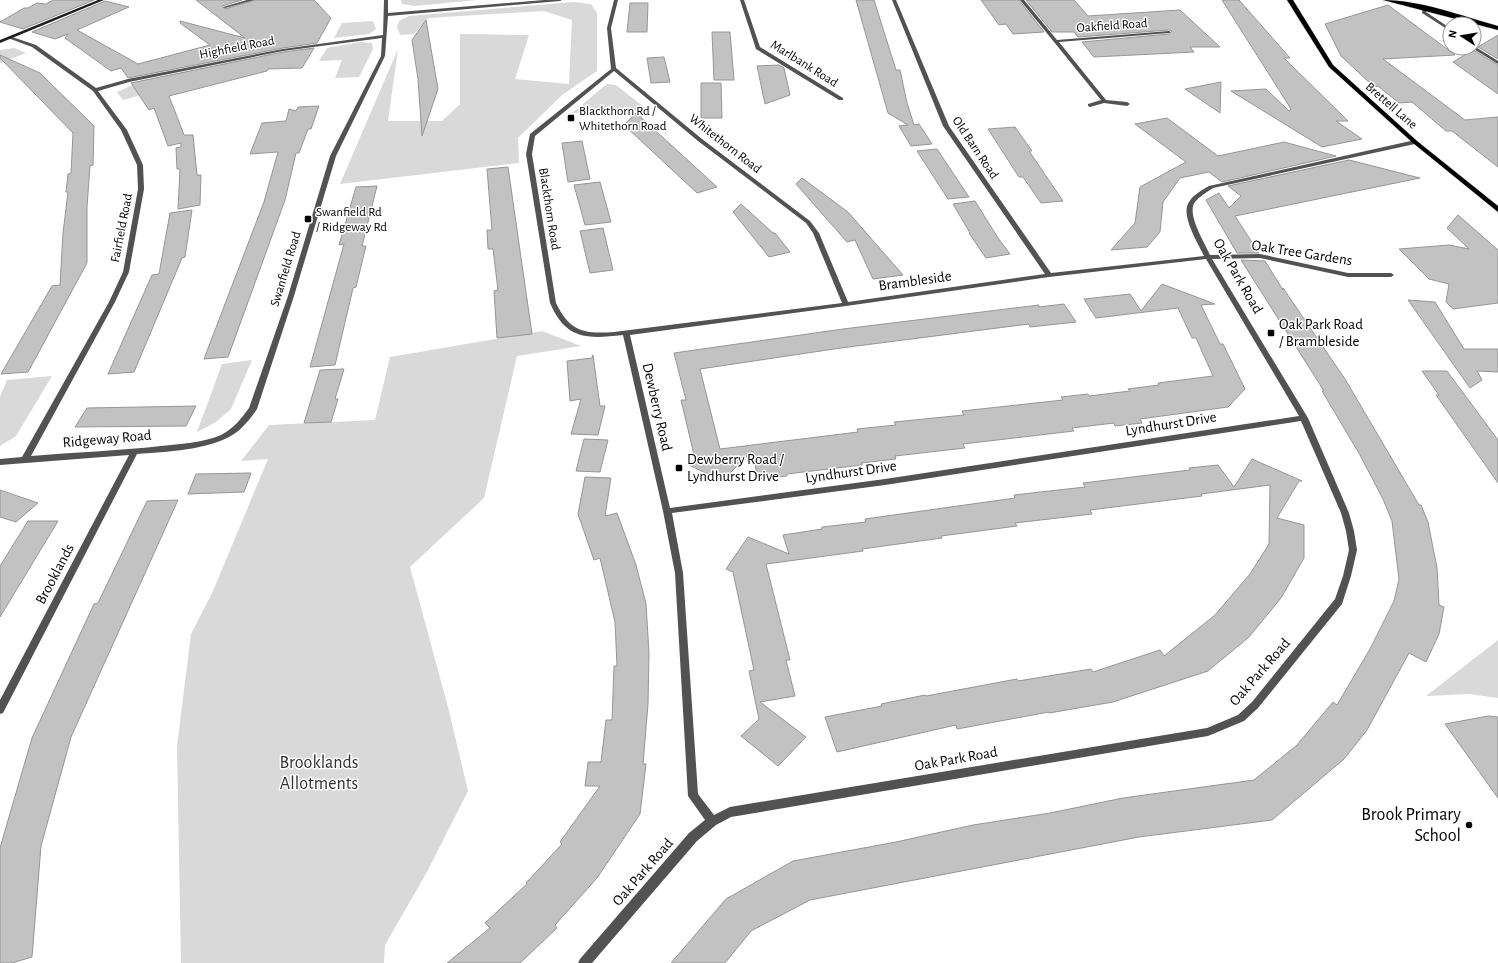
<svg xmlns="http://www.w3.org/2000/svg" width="1498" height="963" viewBox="0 0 1498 963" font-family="'Alegreya Sans',sans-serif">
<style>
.green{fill:#d9d9d9}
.building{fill:#c2c2c2;stroke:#969696}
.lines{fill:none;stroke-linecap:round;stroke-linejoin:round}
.primary-casing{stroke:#dbdbdb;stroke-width:1}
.street{fill:#525252;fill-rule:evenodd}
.secondary{fill:#1f1f1f;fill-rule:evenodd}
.primary{fill:#000;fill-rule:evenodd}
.poi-dot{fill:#000;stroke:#fff;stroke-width:1.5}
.labels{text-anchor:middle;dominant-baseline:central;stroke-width:3;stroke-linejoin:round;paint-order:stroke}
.far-street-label{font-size:13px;fill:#000;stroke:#fff}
.far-poi-label{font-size:13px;fill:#000;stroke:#fff;text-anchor:start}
.street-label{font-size:15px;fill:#000;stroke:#fff}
.poi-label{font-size:15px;fill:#000;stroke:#fff;text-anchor:start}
.near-park-label{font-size:18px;fill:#303030;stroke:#fff}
.near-poi-label{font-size:18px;fill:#000;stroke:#fff;text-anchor:end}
</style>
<rect width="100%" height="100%" fill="#fff"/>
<g class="green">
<path d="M401,0H477L414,6L402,4Z"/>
<path d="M574,2L591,4L597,13V71L562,95L518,138L519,163L340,184L398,49L388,121H442L460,104V34L529,35L515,79L569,84L572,20L544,11L428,18L414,34L400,35L397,27L399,21L409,16Z"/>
<path d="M373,21L376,29L369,34L334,38L342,23Z"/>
<path d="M360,42L372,43L373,49L359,77L335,78L342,60L319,61L327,48Z"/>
<path d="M14,48L26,53L0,63V50Z"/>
<path d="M159,79L184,83L123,100L117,92L130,86Z"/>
<path d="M607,84L616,85L649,111L572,113Z"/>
<path d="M542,331L581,346L517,356L484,498L410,567L449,711L468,791L427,872L385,945L384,963H181L177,746L191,634L213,591L268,459L241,461L269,425L375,420L390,357Z"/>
<path d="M252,360L231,409L216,422L197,432L222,364Z"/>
<path d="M52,376L16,436L0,446V397L7,380Z"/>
<path d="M1498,640V698L1469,694L1426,696Z"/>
</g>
<g class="building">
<path d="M53,0H94L23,29L0,22L24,8H28L37,3L46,4Z"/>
<path d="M196,0H242L222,6L225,9L255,0H314L331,18L317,43L283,48L128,78L121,68L111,71L65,38L68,34L55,39L32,32L105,1L129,7L77,30L138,64L210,45L180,23V21L245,38Z"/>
<path d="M856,0H874L896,70H900L907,103L914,125L919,124L932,144L911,146L899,126L908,125L888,113Z"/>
<path d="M981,0H1019L1044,32L1013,34L1006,24L999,25Z"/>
<path d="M1026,0H1074L1088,16L1180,10L1220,47H1190L1194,52L1094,57L1082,42L1169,34L1172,31L1169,30L1078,37L1074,32H1052Z"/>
<path d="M1222,0H1239L1290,58H1284L1348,121H1336L1362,139L1322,147L1231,91L1266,89L1289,111L1291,109Z"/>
<path d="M630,3H648L647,32H627Z"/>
<path d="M1388,5L1455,55L1383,59L1465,120L1498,117V167L1452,131H1446L1412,102L1399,103L1378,86L1374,87L1341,56L1325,24Z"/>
<path d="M426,20L438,89L422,136L418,79L412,40Z"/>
<path d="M712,32H730L734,80H714Z"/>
<path d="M1498,35V59L1478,47Z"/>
<path d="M314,48L302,68L268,69L267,71L169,96L184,135H193L197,175H201L200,205L178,209L180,169H177L176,148L181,147V143L168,146L154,108L149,110L131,83L283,52Z"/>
<path d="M1473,50L1498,65V94L1453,62Z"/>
<path d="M0,55L40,73L94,126L93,165L90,166L87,207V263L28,372L1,374L52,286L60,285L63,233L68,192H66L68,174L71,173L73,133L0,58Z"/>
<path d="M664,57L670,82L651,83L647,58Z"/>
<path d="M779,65L784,68L790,95L765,104L757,66Z"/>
<path d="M1221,82L1220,113L1185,89Z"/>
<path d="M701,83H721L722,118H701Z"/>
<path d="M319,106L311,129H308L299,153H296L285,200L228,357L204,359L264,202L278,152L250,154L262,123L286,121L289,109L296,111L298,107Z"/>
<path d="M636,113L681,154L717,187L697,193L624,125Z"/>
<path d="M1167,118L1218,156L1284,142L1336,156L1222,182L1209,172L1180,178L1163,202L1160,232L1147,247L1111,250L1135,223L1140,187L1186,162L1135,124Z"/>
<path d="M1015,127L1032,151H1029L1063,201L1041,203L1023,177H1019L988,129Z"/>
<path d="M582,141L590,179L568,182L562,143Z"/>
<path d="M937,149L969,197L948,199L917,151Z"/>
<path d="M1349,160L1420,178L1235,216L1259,253H1237L1206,200L1219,193L1229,208L1241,196L1228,186Z"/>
<path d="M508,167L532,334L497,338L494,291L498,290L493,249H488L487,230H492L487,169Z"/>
<path d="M802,178L848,212L903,275L873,279L855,240L847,242L796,184Z"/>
<path d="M600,182L611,222L585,225L574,185Z"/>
<path d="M377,186L362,246H366L356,287L353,288L335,365L310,367L344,244L339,245L356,187Z"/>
<path d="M975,201L998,238L1010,254L986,258L969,233H970L953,204Z"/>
<path d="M741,204L773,233H775L790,252L769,257L733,212Z"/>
<path d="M192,210L185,257L182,258L134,372L108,374L152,275L159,274L170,213Z"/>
<path d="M1458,215L1498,250V303L1453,309L1446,302L1449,284L1429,279L1399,249L1449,245L1469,249L1447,228Z"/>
<path d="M603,228L613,270L590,273L580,231Z"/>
<path d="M1241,260L1265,261L1283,290V288L1345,379L1419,505H1421L1428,522L1437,568L1439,605L1444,607L1439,634L1426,662L1409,653L1367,730L1344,759L1272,820L1139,837L810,900L751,931L725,963H671L726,899L793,861L896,842L973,825L1050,813L1123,798L1254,780L1297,745L1333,702L1337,705L1370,649L1394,601L1399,579L1392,521L1383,499L1360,455L1322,391H1324Z"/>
<path d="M1162,284L1215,304L1201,305L1220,344H1223L1245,389L1228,407L1140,419L1142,423L1115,426L1114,423L1072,428L1074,431L963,444L965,448L895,456L896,459L862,463V465L787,474V476L758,479L752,451L722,481L689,465L695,459L681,400H686L674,353L843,329L1039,305V307L1064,304L1076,322L1030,327L1029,324L841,348L700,369L720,449L858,432L857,429L896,425L894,422L964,415L962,411L1063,400L1061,397L1088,394L1089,396L1130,391L1128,389L1159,385L1158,383L1213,376L1196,338H1192L1178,308L1096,318L1084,299L1130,294L1141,311Z"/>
<path d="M1408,300L1435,302L1464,349H1498V372L1477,371L1482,380L1470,388Z"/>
<path d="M593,355L600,406H605L598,435L571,434L581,399L570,401L567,361L592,358Z"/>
<path d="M344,369L335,399H338L331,422L304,423L320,370Z"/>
<path d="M1422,371H1447L1498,440V483L1436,395H1439Z"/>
<path d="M196,406L186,426L75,427L87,408Z"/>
<path d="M584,439L608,440L600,472L576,471Z"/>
<path d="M1252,459L1302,481H1299L1277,518L1304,525V558L1281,598L1249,637L1208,671L1113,702L1049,713V712L957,729L956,725L837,752L825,717L882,706L881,704L925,695L926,696L1017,679L1018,681L1091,669L1093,672L1160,650L1164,656L1215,615L1250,574L1269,544L1270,485L1201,494L1202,496L1090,510L1092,514L1015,523L1017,526L941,536L942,538L862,549L863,551L766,564L790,660H786L795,696L760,702L806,737L778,766L741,736L759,719L749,671L754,670L733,572L726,569L748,537L789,554L783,535L822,529V527L866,522L865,519L1015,498L1014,495L1085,487L1083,483L1190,470L1189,468L1218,465L1234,487Z"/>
<path d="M251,473L244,492L188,494L196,474Z"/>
<path d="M585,477L611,478L605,516L617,513L636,565L646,604L649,653L648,704L643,764H646L640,814L597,878L555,925L557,928L520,963H447L490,928L485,923L527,884L526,883L562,844L560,842L600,786H585L588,762H601L606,720H612L614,666H617L615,622L600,558L594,560L578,514Z"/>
<path d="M0,490L38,503L16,522L0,517Z"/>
<path d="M178,500L71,737L41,846L32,957L12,963H0V848L32,738L94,604L98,603L147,501Z"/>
<path d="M28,521H58L0,617V566Z"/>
<path d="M1488,716L1498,717V798L1445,724Z"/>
</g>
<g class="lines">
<defs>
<g id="primary">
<path d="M1287,0H1293L1333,65L1417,141L1498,206V212L1413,143L1329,67Z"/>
<path d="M1383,0C1420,0 1462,16 1498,26V30Z"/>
</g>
</defs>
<use href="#primary" class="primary-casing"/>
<g class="street">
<path d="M247,0H254L225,8L223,7Z"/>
<path d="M384,0H388V13L544,0H562L560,1L388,16L385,56L336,156L294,296L257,409C251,418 243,428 234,434C211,450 164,452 137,454L3,713L0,714V700L129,455L0,465V459L22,457L109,302L123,272L138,189L137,165L121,130L93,91L32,47L8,38L12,37L36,45L96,88L128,79L283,49L383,35ZM382,38L381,56L330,156L288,296L249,408C241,419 233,429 221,435C202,443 180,444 161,446C118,451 74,452 31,456L115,302L129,272L144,189L143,165L127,130L98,91L129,82L283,51Z"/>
<path d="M614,0H618L611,28L616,68L702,139L810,221L819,233L848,302L1045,274L943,126L892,0H896L949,126L1051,273L1204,256C1198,243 1180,215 1189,202C1193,195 1202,190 1209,186L1415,140L1418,142L1415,144L1213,188C1207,192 1200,196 1195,202C1186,214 1205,243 1210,255L1260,254L1348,273H1391L1394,275L1391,277H1348L1260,258L1212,259L1308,418L1349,513L1354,531L1357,550L1351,576L1342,604L1258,708L1244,721L1208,736L731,817L716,825L697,841L592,963H578L580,959L689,833L705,820L688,796L675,573L663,511L623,335C587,339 566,340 550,303L526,154L530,134L611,69L607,28ZM614,71L698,141L806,223L813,233L842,303L614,332C584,334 570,332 556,303L532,154L535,136ZM1206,259L1299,416L885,479L670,508L630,335L846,306L1049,277ZM1301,421L1341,513L1346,531L1349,550L1343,576L1335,599L1252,702L1238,715L1207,728L730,807L714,815L698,794L683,573L672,513L885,485Z"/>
<path d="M740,0H744L760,47L843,98V100H839L756,49Z"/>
<path d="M1020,0H1024L1057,40L1169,31L1171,32L1169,33L1059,42L1106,100L1127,102L1130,104L1127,106L1104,103L1090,107L1088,106V104L1101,100Z"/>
<path d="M1423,7H1427L1426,12L1450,28V31L1422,13Z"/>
<path d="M1474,46L1498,61V64L1472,48H1474Z"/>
</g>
<path class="secondary" d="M98,0H104L0,43V40Z"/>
<use href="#primary" class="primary"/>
</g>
<g class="poi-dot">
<rect x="567" y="114" width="8" height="8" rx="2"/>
<rect x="304" y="215" width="8" height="8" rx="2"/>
<rect x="1267" y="329" width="8" height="8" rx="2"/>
<rect x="675" y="464" width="8" height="8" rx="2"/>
<circle cx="1469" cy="825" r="4"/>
</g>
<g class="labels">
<g class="far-street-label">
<text transform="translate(1112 26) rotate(-4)">Oakfield Road</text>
<text transform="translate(237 48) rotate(-11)">Highfield Road</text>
<text transform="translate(804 64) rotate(32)">Marlbank Road</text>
<text transform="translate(1391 106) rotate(41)">Brettell Lane</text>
<text transform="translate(725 144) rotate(38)">Whitethorn Road</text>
<text transform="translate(975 148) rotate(56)">Old Barn Road</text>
<text transform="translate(549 209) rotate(81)">Blackthorn Road</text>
<text transform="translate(122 228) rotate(-79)">Fairfield Road</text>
<text transform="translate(286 269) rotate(-73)">Swanfield Road</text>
</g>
<g class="far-poi-label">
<text x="579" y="111">Blackthorn Rd /<tspan x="579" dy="15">Whitethorn Road</tspan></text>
<text x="316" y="212">Swanfield Rd<tspan x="316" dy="15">/ Ridgeway Rd</tspan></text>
</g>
<g class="street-label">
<text transform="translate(1302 253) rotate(9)">Oak Tree Gardens</text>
<text transform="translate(1238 276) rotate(60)">Oak Park Road</text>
<text transform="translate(915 281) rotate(-8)">Brambleside</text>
<text transform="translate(657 407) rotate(77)">Dewberry Road</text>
<text transform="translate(1171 424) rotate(-9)">Lyndhurst Drive</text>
<text transform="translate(107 439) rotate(-5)">Ridgeway Road</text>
<text transform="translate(851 472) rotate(-8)">Lyndhurst Drive</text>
<text transform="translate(55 574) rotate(-62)">Brooklands</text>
<text transform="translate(1260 672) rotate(-49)">Oak Park Road</text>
<text transform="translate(956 759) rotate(-10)">Oak Park Road</text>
<text transform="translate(643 872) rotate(-49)">Oak Park Road</text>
</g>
<g class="poi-label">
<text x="1279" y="324">Oak Park Road<tspan x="1279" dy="17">/ Brambleside</tspan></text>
<text x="687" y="459">Dewberry Road /<tspan x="687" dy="17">Lyndhurst Drive</tspan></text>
</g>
<g class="near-park-label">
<text x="319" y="763">Brooklands<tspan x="319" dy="21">Allotments</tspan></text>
</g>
<g class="near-poi-label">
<text x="1461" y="815">Brook Primary<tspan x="1461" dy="21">School</tspan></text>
</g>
</g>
<g transform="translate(1462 36) rotate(282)"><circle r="19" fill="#ffffff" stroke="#999999"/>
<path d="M0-3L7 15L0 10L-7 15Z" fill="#000000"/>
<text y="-6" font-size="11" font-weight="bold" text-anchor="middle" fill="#000000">N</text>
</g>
</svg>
